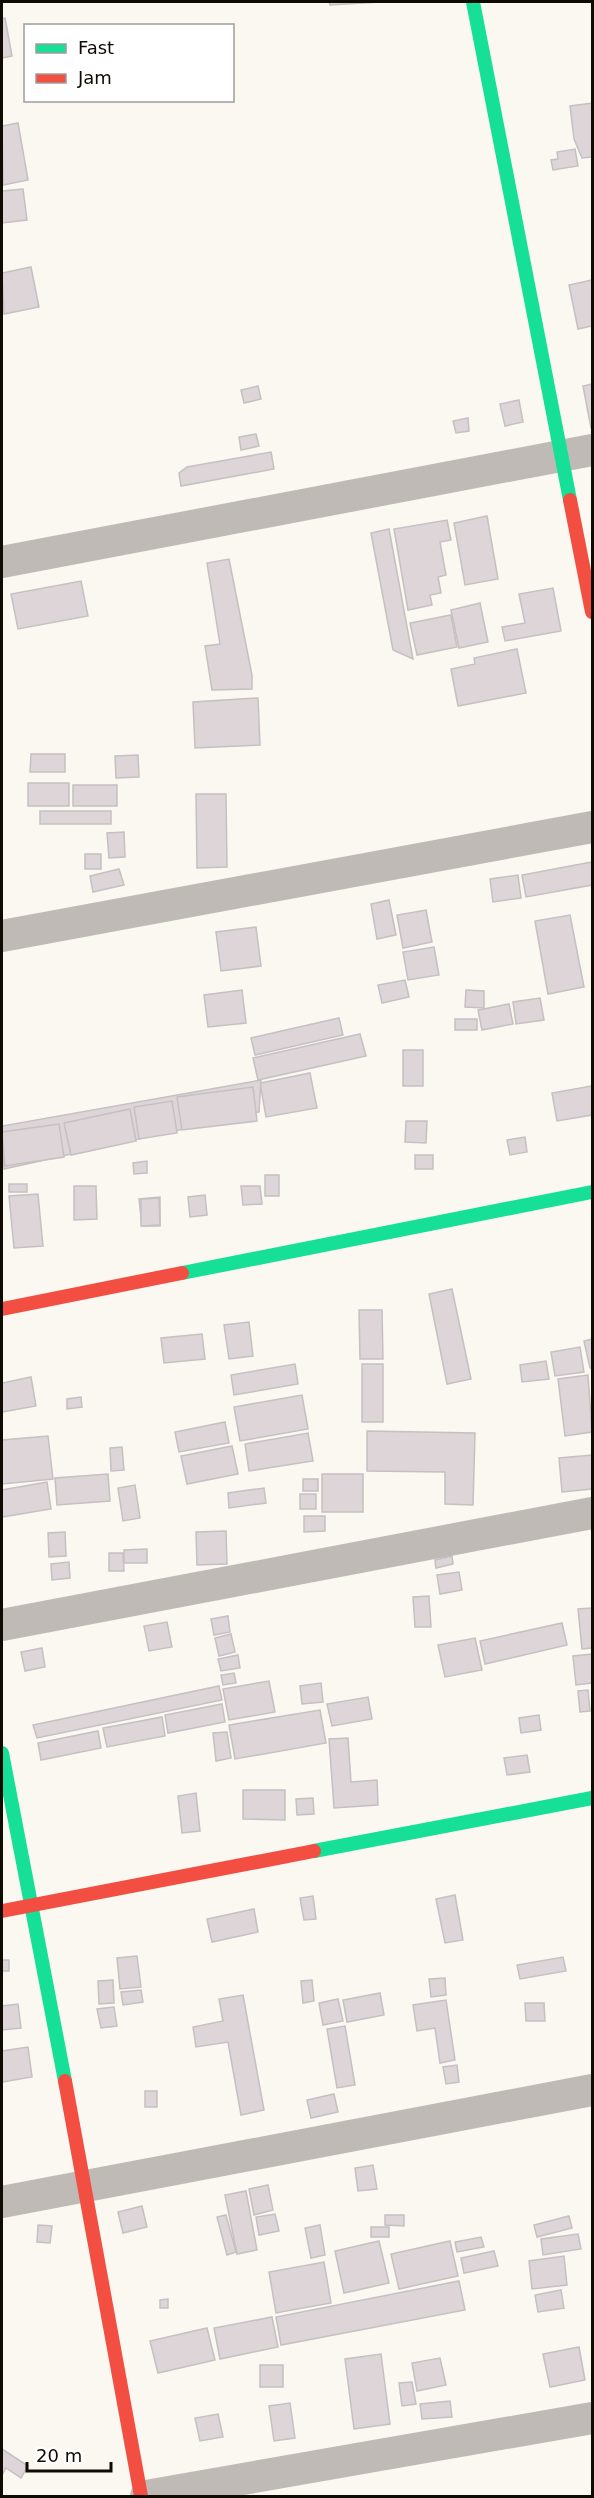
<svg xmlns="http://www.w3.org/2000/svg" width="594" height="2498" viewBox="0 0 594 2498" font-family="'DejaVu Sans',sans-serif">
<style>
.building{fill:#ddd5d8;stroke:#c5c0c1;stroke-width:1.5}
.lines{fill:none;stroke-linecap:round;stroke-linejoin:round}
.street{stroke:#c0bab7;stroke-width:32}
.fast{stroke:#16e098;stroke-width:14}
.jam{stroke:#f24e42;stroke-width:14}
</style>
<rect width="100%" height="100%" fill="#faf8f1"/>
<g class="building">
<path d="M329,2H380L330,5Z"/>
<path d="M5,18L12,56L2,58V19Z"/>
<path d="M592,103V157L582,158L574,139L570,106Z"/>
<path d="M18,123L28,180L3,185L2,126Z"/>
<path d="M575,149L578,166L553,170L551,160L558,159L557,152Z"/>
<path d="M23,189L27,220L2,223V191Z"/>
<path d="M31,267L39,307L4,314L2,273Z"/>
<path d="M592,280V326L578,329L569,285Z"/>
<path d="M592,384V428H591L583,386Z"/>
<path d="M258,386L261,399L244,403L241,390Z"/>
<path d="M519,400L523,422L505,426L500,404Z"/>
<path d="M468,418L469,431L456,433L453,421Z"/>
<path d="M256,434L259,446L241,450L239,437Z"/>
<path d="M271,452L274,469L181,486L179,473L187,467Z"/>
<path d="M487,516L498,579L465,585L454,523Z"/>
<path d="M447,520L451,540L440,542L446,575L438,577L441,593L430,595L432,605L408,610L394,529Z"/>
<path d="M389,529L413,659L393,650L371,533Z"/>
<path d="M229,559L252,675V689L212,690L205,646L220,644L207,563Z"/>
<path d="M81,581L88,616L18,629L11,594Z"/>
<path d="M553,588L561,631L505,641L502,627L525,623L519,594Z"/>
<path d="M480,603L488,642L459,648L451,610Z"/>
<path d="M451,615L457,647L417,655L410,623Z"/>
<path d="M517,649L526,693L458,706L451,669L475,664L474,658Z"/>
<path d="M258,698L260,745L195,748L193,702Z"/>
<path d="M31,754H65V772H30Z"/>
<path d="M138,755L139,777L116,778L115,756Z"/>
<rect x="28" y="783" width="41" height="23"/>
<rect x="73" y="785" width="44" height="21"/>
<path d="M196,794H226L227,867L197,868Z"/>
<rect x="40" y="811" width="71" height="13"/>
<path d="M124,832L125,857L109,858L107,833Z"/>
<rect x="85" y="854" width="16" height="15"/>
<path d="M592,862V885L526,897L522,875Z"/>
<path d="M119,869L124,885L93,892L90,876Z"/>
<path d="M518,875L521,898L493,902L490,879Z"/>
<path d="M389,900L396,935L377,939L371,904Z"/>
<path d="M426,910L432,942L403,948L397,915Z"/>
<path d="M570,915L584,987L548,994L535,921Z"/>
<path d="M256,927L261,966L221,971L216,932Z"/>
<path d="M434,947L439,975L408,980L403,952Z"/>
<path d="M405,980L409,997L382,1003L378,985Z"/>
<path d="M242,990L246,1023L208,1027L204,995Z"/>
<path d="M466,990L484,991V1008L465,1007Z"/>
<path d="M540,998L544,1020L516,1024L513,1002Z"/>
<path d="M509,1004L513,1024L482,1030L478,1010Z"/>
<path d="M339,1018L343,1035L255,1055L251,1038Z"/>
<rect x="455" y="1019" width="22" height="11"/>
<path d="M360,1034L366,1056L258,1080L253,1058Z"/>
<rect x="403" y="1050" width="20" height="36"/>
<path d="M310,1073L317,1108L266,1117L260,1083Z"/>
<path d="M261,1080L259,1112L4,1169L2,1126Z"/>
<path d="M592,1086V1115L557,1121L552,1093Z"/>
<path d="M253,1087L257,1121L182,1130L177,1097Z"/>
<path d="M172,1101L177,1133L139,1139L134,1107Z"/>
<path d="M130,1109L136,1141L71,1155L64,1123Z"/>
<path d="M406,1121H427L426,1143L405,1142Z"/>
<path d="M59,1124L64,1157L5,1166L2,1132Z"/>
<path d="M525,1137L527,1152L510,1155L507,1140Z"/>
<rect x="415" y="1155" width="18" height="14"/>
<path d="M147,1161V1173L134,1174L133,1163Z"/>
<rect x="265" y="1175" width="14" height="21"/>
<rect x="9" y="1184" width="18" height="8"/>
<path d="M74,1186H96L97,1219L74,1220Z"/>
<path d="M241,1186H260L262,1204L243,1205Z"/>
<path d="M38,1194L43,1246L14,1248L9,1196Z"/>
<path d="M205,1195L207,1215L190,1217L188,1197Z"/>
<path d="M160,1197V1226H142L139,1199Z"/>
<path d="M159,1198L160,1225L141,1226V1199Z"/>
<path d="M452,1289L471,1379L447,1384L429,1294Z"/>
<path d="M359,1310H382L383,1359H360Z"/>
<path d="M249,1322L253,1356L229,1359L224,1325Z"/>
<path d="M202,1334L205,1359L164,1363L161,1338Z"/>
<path d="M592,1339V1368H590L584,1341Z"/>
<path d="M580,1347L584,1372L555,1376L551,1352Z"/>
<path d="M546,1361L549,1379L522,1382L520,1365Z"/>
<path d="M295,1364L298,1384L234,1395L231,1375Z"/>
<rect x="362" y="1364" width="21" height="58"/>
<path d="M588,1375L592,1432L565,1436L558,1379Z"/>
<path d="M31,1377L36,1406L2,1412V1383Z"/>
<path d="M302,1395L308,1429L240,1441L234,1407Z"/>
<path d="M81,1397L82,1407L67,1409V1399Z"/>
<path d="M225,1422L229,1443L179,1452L175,1432Z"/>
<path d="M367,1431L475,1433L473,1505L445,1504V1472L367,1471Z"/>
<path d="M308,1433L313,1461L249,1471L245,1444Z"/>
<path d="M48,1436L53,1479L2,1484V1440Z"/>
<path d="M232,1446L238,1474L187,1484L181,1456Z"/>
<path d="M122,1447L124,1470L111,1471L110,1448Z"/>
<path d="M592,1455V1489L562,1492L559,1458Z"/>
<path d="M108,1474L110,1501L57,1505L55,1478Z"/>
<rect x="322" y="1474" width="41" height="38"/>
<rect x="303" y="1479" width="15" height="12"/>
<path d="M47,1482L51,1509L2,1517V1490Z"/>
<path d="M135,1485L140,1518L123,1521L118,1488Z"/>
<path d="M264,1488L266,1503L229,1508L228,1493Z"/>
<rect x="300" y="1494" width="16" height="15"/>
<path d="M304,1516H325V1531L304,1532Z"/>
<path d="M226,1531L227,1564L197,1565L196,1532Z"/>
<path d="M65,1532L66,1556L49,1557L48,1533Z"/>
<path d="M147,1549V1563H124V1550Z"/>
<path d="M109,1553H123L124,1571H109Z"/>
<path d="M452,1556L453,1564L436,1568L435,1560Z"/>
<path d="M69,1562L70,1578L52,1580L51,1564Z"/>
<path d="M459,1572L462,1590L440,1594L437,1575Z"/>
<path d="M429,1596L431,1627H415L413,1597Z"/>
<path d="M592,1608V1648L582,1649L578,1609Z"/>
<path d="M228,1616L230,1632L214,1635L211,1619Z"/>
<path d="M167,1622L172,1647L149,1651L144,1626Z"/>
<path d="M562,1623L567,1645L485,1664L480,1641Z"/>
<path d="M231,1634L235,1652L219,1656L215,1638Z"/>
<path d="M475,1638L482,1670L445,1677L438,1645Z"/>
<path d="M42,1648L45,1667L25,1671L21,1652Z"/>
<path d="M592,1654V1683L576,1685L573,1656Z"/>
<path d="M238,1655L240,1668L221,1671L218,1659Z"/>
<path d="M234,1673L236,1683L223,1685L221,1675Z"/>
<path d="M269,1681L275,1712L229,1720L223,1689Z"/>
<path d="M321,1683L323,1702L302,1704L300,1686Z"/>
<path d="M219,1686L222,1700L37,1738L33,1725Z"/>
<path d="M588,1690L590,1711L580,1712L578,1691Z"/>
<path d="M368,1697L372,1719L332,1726L327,1704Z"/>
<path d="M222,1704L225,1722L168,1733L165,1715Z"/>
<path d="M320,1710L326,1743L235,1759L229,1725Z"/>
<path d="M539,1715L541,1730L521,1733L519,1718Z"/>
<path d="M162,1717L165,1736L107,1747L103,1728Z"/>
<path d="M98,1731L101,1748L41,1760L38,1743Z"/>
<path d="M227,1732L231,1758L216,1761L213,1733Z"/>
<path d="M348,1738L351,1782L377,1780L378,1805L334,1808L329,1739Z"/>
<path d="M527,1755L530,1772L507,1775L504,1758Z"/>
<path d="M243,1790H285V1820L243,1819Z"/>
<path d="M196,1793L200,1831L182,1833L178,1796Z"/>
<path d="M313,1798L314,1814L297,1815L296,1799Z"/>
<path d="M455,1895L463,1940L445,1943L436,1899Z"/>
<path d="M313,1896L316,1919L304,1920L300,1898Z"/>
<path d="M254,1909L258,1932L212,1942L207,1919Z"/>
<path d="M137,1956L141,1987L120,1989L117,1958Z"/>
<path d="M563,1957L566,1971L520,1979L517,1965Z"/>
<rect x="2" y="1960" width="7" height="11"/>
<path d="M445,1978L446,1995L431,1997L429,1979Z"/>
<path d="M113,1980L114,2003L99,2004L98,1981Z"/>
<path d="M312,1980L314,2001L303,2003L301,1981Z"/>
<path d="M141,1990L143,2002L123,2005L121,1992Z"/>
<path d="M380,1993L384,2015L347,2022L343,2000Z"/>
<path d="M243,1995L264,2110L241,2115L228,2042L196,2047L193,2027L223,2021L219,1999Z"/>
<path d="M338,1999L343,2021L323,2025L319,2003Z"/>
<path d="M446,2000L455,2060L440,2063L435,2028L417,2031L413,2005Z"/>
<path d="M525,2003H544L545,2021H526Z"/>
<path d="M18,2004L21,2028L2,2030V2006Z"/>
<path d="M114,2007L117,2026L101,2028L97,2009Z"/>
<path d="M345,2026L355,2085L337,2088L327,2029Z"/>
<path d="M28,2047L32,2077L2,2082V2051Z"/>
<path d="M457,2065L459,2082L446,2084L443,2067Z"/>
<rect x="145" y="2091" width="12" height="16"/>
<path d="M334,2094L338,2112L311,2118L307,2100Z"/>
<path d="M373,2165L377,2189L358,2191L355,2168Z"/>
<path d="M268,2185L273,2210L254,2215L249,2189Z"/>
<path d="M246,2191L257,2250L237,2254L225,2195Z"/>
<path d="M142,2206L147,2227L123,2233L118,2212Z"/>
<path d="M275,2214L279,2231L259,2235L256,2217Z"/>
<path d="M226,2215L236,2252L227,2255L217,2217Z"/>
<path d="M385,2215H404V2226L385,2225Z"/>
<path d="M569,2216L572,2228L537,2237L534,2225Z"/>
<path d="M38,2225L52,2226L50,2243L37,2242Z"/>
<path d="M320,2225L325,2255L311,2258L305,2228Z"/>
<rect x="371" y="2227" width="18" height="10"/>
<path d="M578,2234L581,2249L543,2255L541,2239Z"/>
<path d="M481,2237L484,2247L457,2252L455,2242Z"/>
<path d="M379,2241L389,2283L344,2293L335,2251Z"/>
<path d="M450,2241L458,2276L399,2289L391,2254Z"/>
<path d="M494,2251L498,2266L464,2273L461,2258Z"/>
<path d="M564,2256L567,2285L532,2289L529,2261Z"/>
<path d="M324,2262L331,2303L276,2313L269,2272Z"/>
<path d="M459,2281L465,2310L281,2345L276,2317Z"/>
<path d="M561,2290L564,2308L538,2312L535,2295Z"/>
<path d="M168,2299V2308H160V2300Z"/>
<path d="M272,2317L278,2347L220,2359L214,2328Z"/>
<path d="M207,2328L215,2360L158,2373L150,2341Z"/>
<path d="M579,2347L585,2380L550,2387L543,2354Z"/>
<path d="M381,2354L390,2424L354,2429L345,2359Z"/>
<path d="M440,2358L446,2385L417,2391L412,2363Z"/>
<rect x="260" y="2365" width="23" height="22"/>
<path d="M412,2382L416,2404L402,2406L399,2383Z"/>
<path d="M450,2401L452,2417L422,2419L420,2404Z"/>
<path d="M290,2403L295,2438L274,2441L269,2406Z"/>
<path d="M218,2414L223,2437L200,2441L195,2418Z"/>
<path d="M2,2449L28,2466L21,2478L6,2468L2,2475Z"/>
</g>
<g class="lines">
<g class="street">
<path d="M2,562L592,450"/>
<path d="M2,936L592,827"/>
<path d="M2,1625L592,1513"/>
<path d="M2,2202L592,2090"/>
<path d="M146,2496L592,2418"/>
</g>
<g class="fast">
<path d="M473,2L570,500"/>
<path d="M182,1273L592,1192"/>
<path d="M2,1753L65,2081"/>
<path d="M314,1851L592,1798"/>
</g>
<g class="jam">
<path d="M570,500L592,612"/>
<path d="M2,1309L182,1273"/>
<path d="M2,1911L314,1851"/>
<path d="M65,2081L141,2496"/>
</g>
</g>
<rect width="594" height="2498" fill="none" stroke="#0f0b03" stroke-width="6"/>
<rect x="24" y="24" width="210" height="78" fill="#ffffff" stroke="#9f9d9a" stroke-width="1.5"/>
<rect x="36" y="44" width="30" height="9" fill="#16e098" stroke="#9f9d9a" stroke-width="1.5"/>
<text x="78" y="54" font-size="18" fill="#0f0b03">Fast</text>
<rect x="36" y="74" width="30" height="9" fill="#f24e42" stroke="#9f9d9a" stroke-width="1.5"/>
<text x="78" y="84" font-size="18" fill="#0f0b03">Jam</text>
<path d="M27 2462v9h84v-9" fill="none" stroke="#0f0b03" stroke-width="3"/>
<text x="36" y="2462" font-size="18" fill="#0f0b03" stroke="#ffffff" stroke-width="4.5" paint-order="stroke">20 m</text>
</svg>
